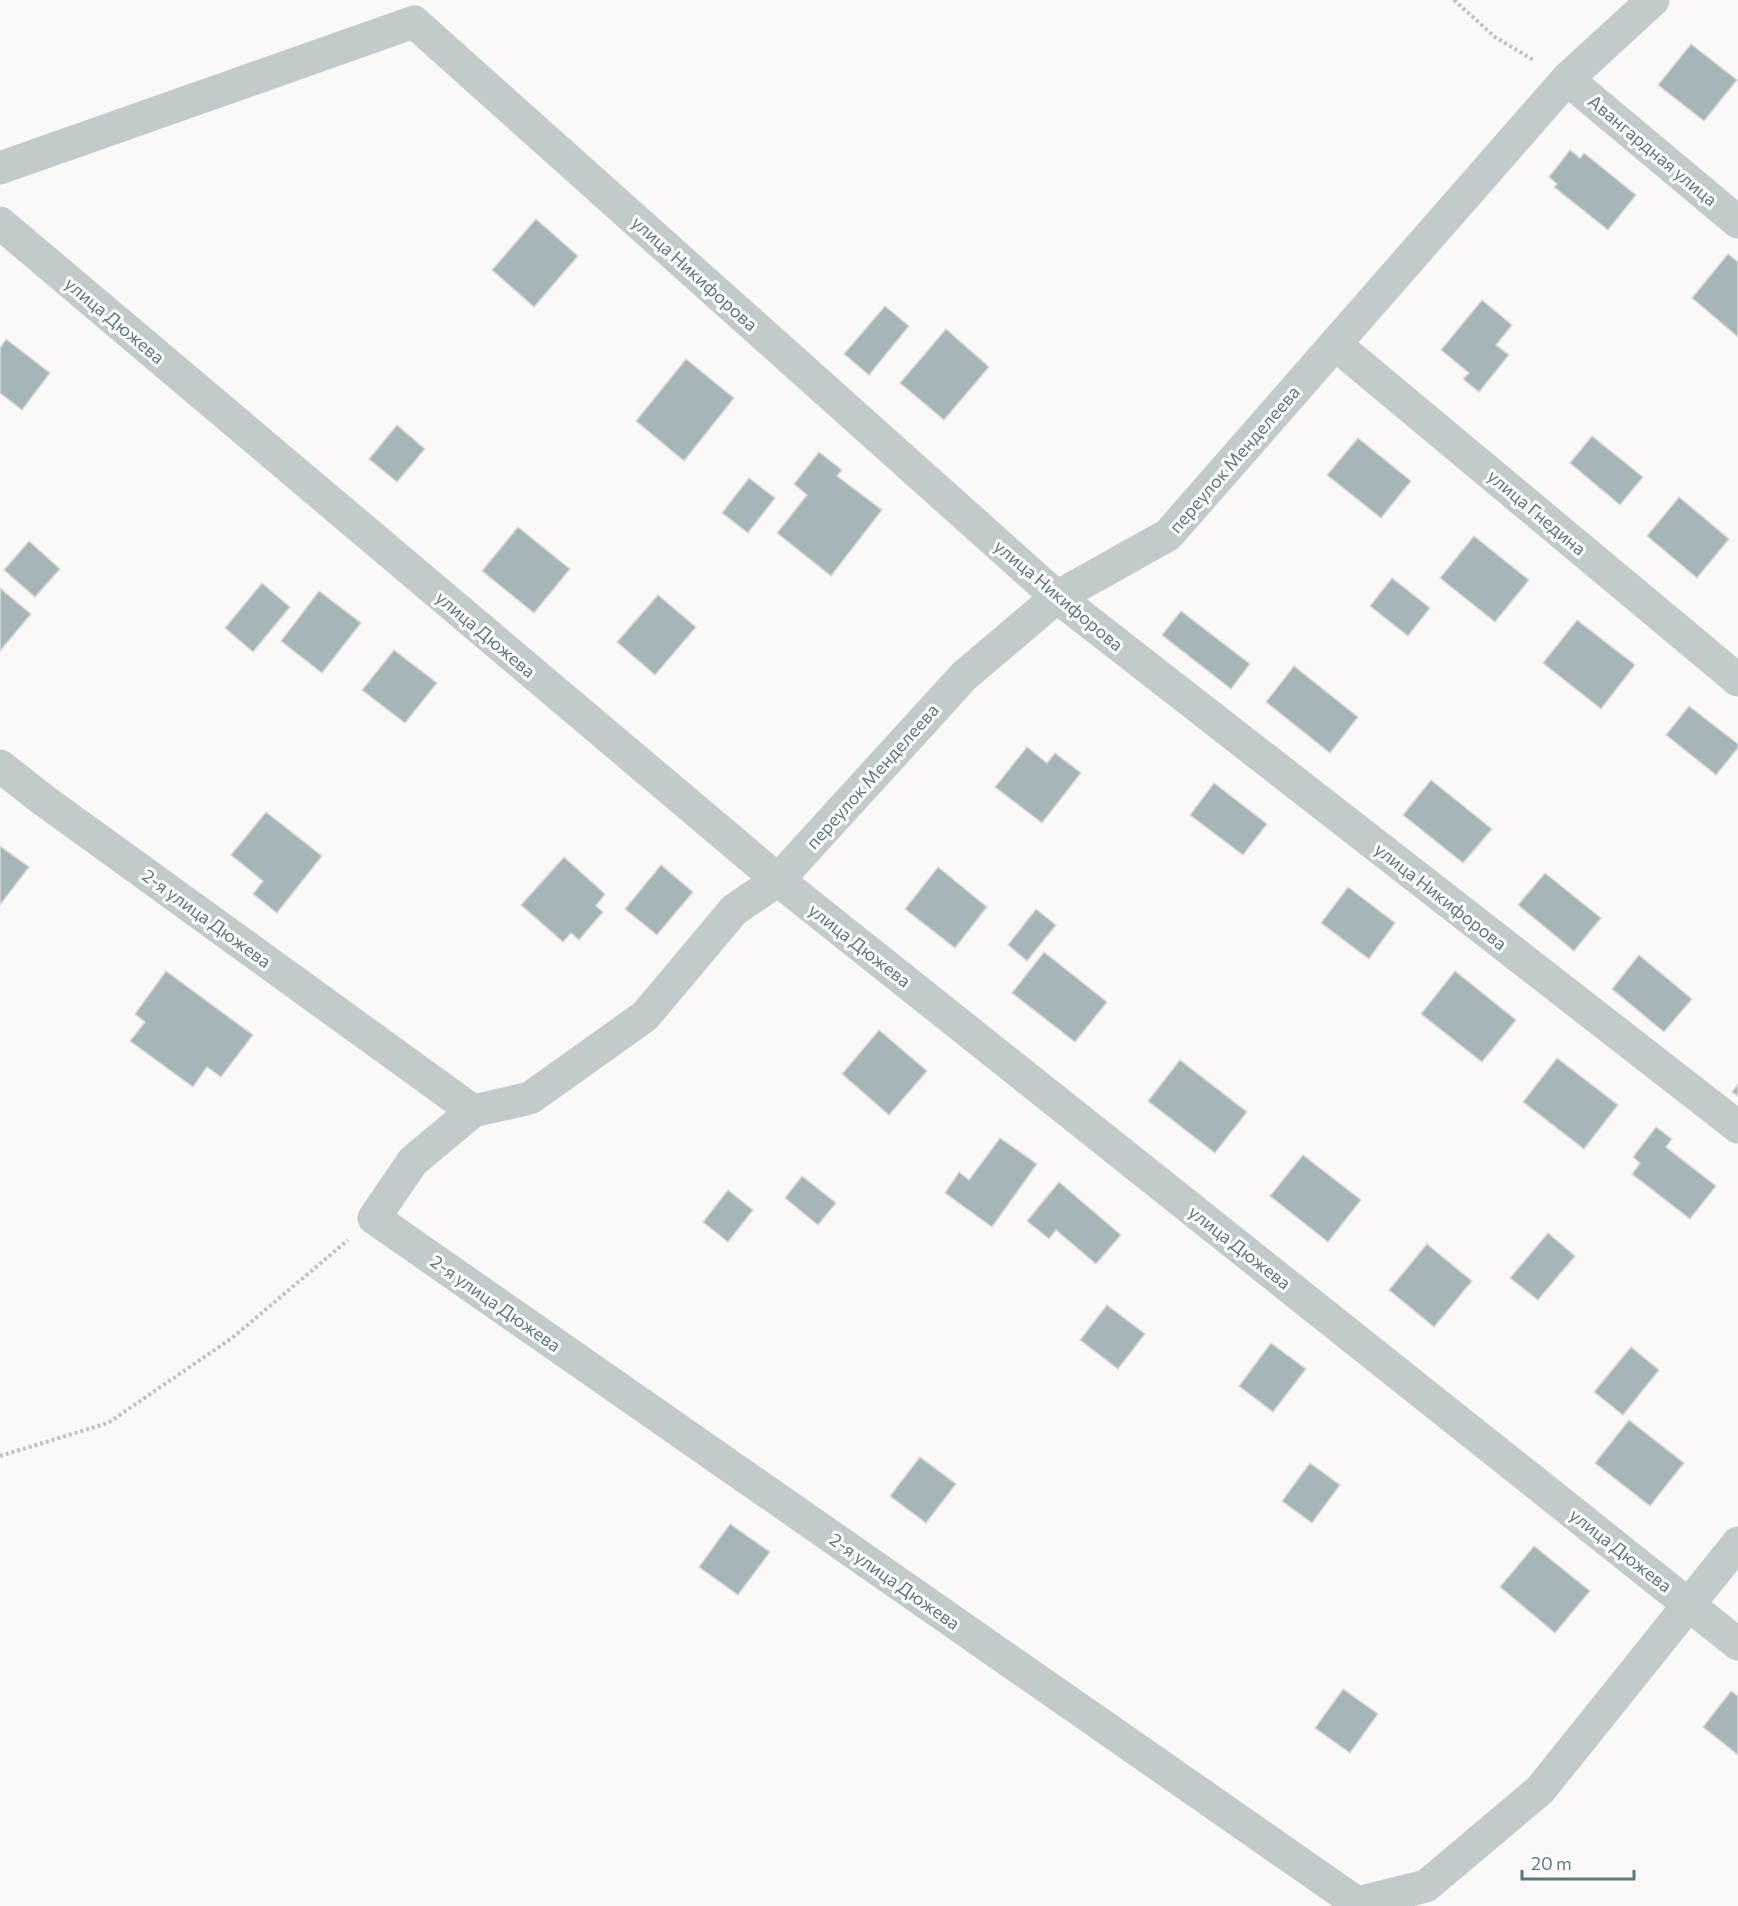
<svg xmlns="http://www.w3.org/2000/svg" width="1738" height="1906" viewBox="0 0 1738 1906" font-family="Commissioner,sans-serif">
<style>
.building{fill:#a6b6b8;stroke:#dcdbd9;stroke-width:1.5}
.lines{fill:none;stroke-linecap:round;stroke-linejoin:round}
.path{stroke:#bdc2c4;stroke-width:4;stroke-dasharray:3 3;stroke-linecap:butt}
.street{stroke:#c2cacc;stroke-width:33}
.labels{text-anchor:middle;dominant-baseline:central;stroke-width:6;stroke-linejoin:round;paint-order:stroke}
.street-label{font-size:18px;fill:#5e787f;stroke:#fff}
</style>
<rect width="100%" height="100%" fill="#faf9f7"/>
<g class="building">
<path d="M1691,44L1737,80L1704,121L1658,85Z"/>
<path d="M1570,150L1580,158L1584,153L1636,195L1608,230L1554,187L1557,184L1549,177Z"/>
<path d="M536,219L578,256L534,307L492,270Z"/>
<path d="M1728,254L1738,262V337L1692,298Z"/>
<path d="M1482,300L1512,325L1496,345L1509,355L1479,392L1463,379L1469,373L1441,350Z"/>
<path d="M885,306L909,326L869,375L844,354Z"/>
<path d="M946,329L989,367L944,420L900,383Z"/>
<path d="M6,339L50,373L22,410L0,393V348Z"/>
<path d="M686,359L734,398L684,461L636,421Z"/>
<path d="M397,425L425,449L397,482L369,459Z"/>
<path d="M1592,436L1643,477L1620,505L1570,463Z"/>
<path d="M1358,438L1411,481L1381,518L1327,475Z"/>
<path d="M819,452L842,470L837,476L882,510L831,576L777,533L807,495L794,484Z"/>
<path d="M749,478L775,498L748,533L722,513Z"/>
<path d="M1679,497L1729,539L1697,578L1647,536Z"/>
<path d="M518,527L570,569L534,613L482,571Z"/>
<path d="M1474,536L1529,580L1495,622L1440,578Z"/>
<path d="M29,541L60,569L35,597L4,570Z"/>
<path d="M1392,578L1430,608L1408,636L1370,606Z"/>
<path d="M262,583L290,607L253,652L225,628Z"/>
<path d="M0,588L31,614L0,651Z"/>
<path d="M319,591L361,623L322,673L281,641Z"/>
<path d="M658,595L696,627L655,675L617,642Z"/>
<path d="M1181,611L1250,664L1231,689L1162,635Z"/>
<path d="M1577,620L1635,665L1601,709L1543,663Z"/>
<path d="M394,650L437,683L405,723L362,690Z"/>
<path d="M1294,666L1358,717L1330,753L1266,702Z"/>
<path d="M1689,706L1738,744V748L1716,775L1666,735Z"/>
<path d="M1027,747L1047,763L1055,753L1081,773L1042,823L995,787Z"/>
<path d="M1431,780L1492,829L1463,863L1403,815Z"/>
<path d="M1214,783L1267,824L1243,855L1190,815Z"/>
<path d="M266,812L322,856L277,913L253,894L263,881L231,855Z"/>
<path d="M0,846L29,867L0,905Z"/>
<path d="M564,857L605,894L596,906L603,912L579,940L571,933L563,942L521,905Z"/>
<path d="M661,865L693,892L657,935L625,909Z"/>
<path d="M938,867L987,907L955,948L905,909Z"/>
<path d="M1545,873L1601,918L1574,951L1518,905Z"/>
<path d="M1348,887L1395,923L1369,959L1321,923Z"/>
<path d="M1036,909L1056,925L1027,961L1008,945Z"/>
<path d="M1044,952L1107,1002L1075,1042L1012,993Z"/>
<path d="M1639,955L1692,999L1664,1032L1612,989Z"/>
<path d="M166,971L253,1035L221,1077L207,1067L193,1087L130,1041L145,1022L135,1014Z"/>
<path d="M1455,971L1516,1020L1482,1062L1421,1014Z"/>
<path d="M879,1030L927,1071L889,1115L842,1074Z"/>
<path d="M1557,1058L1618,1105L1584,1149L1523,1102Z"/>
<path d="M1180,1060L1247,1112L1215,1153L1148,1101Z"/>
<path d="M1738,1084V1096L1732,1092Z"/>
<path d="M1656,1127L1672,1139L1666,1147L1716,1186L1690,1219L1632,1174L1640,1163L1633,1157Z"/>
<path d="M1000,1138L1037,1164L992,1227L945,1193L959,1172L969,1180Z"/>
<path d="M1303,1155L1361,1200L1328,1242L1270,1196Z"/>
<path d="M802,1176L836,1203L818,1225L785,1198Z"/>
<path d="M1059,1182L1121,1235L1096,1264L1056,1230L1049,1239L1027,1221Z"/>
<path d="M728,1190L753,1210L728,1242L703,1222Z"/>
<path d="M1548,1233L1575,1256L1538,1300L1510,1278Z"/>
<path d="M1427,1244L1472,1281L1434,1327L1389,1290Z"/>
<path d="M1107,1305L1145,1334L1118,1369L1080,1340Z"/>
<path d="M1271,1343L1306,1369L1273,1412L1239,1386Z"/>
<path d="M1631,1347L1659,1370L1623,1415L1594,1392Z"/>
<path d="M1629,1420L1684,1463L1650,1506L1595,1463Z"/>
<path d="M920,1457L956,1484L926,1523L890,1496Z"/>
<path d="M1310,1463L1340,1485L1312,1523L1282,1501Z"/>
<path d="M730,1524L770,1552L738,1595L699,1567Z"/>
<path d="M1534,1546L1590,1591L1555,1633L1500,1587Z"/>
<path d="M1343,1689L1378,1714L1350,1753L1315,1728Z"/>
<path d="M1731,1691L1738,1696V1755L1703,1727Z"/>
</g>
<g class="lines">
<g class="path">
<path d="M1454,0L1495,37L1535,61"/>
<path d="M0,1456L108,1423L232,1338L348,1240"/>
</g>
<g class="street">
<path d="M1653,0L1567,79L1168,535L1057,597L964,676L778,880L734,910L645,1016L530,1098L473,1111L413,1161L374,1218L1357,1903L1426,1886L1540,1790L1738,1543"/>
<path d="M1567,79L1738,222"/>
<path d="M0,168L414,22L1057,597L1738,1127"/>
<path d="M0,223L778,880L1738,1644"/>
<path d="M1335,344L1738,680"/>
<path d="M0,766L42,799L473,1111"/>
</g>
</g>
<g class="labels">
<g class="street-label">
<text transform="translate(1653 150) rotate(40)">Авангардная улица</text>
<text transform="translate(695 273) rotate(42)">улица Никифорова</text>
<text transform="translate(115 320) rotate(40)">улица Дюжева</text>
<text transform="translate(1234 459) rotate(-49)">переулок Менделеева</text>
<text transform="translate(1537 512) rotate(40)">улица Гнедина</text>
<text transform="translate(1059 595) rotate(40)">улица Никифорова</text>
<text transform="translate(486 634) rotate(40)">улица Дюжева</text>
<text transform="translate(872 776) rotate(-48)">переулок Менделеева</text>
<text transform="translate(1441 896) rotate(38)">улица Никифорова</text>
<text transform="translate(207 918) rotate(36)">2-я улица Дюжева</text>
<text transform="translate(860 945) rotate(38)">улица Дюжева</text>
<text transform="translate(1240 1247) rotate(38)">улица Дюжева</text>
<text transform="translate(496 1303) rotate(35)">2-я улица Дюжева</text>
<text transform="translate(1621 1550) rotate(38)">улица Дюжева</text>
<text transform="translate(895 1581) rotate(35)">2-я улица Дюжева</text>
</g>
</g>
<path d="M1522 1870v9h112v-9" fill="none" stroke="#5e787f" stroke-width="3"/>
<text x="1531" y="1870" font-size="18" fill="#5e787f" stroke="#ffffff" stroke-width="4.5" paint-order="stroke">20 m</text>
</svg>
